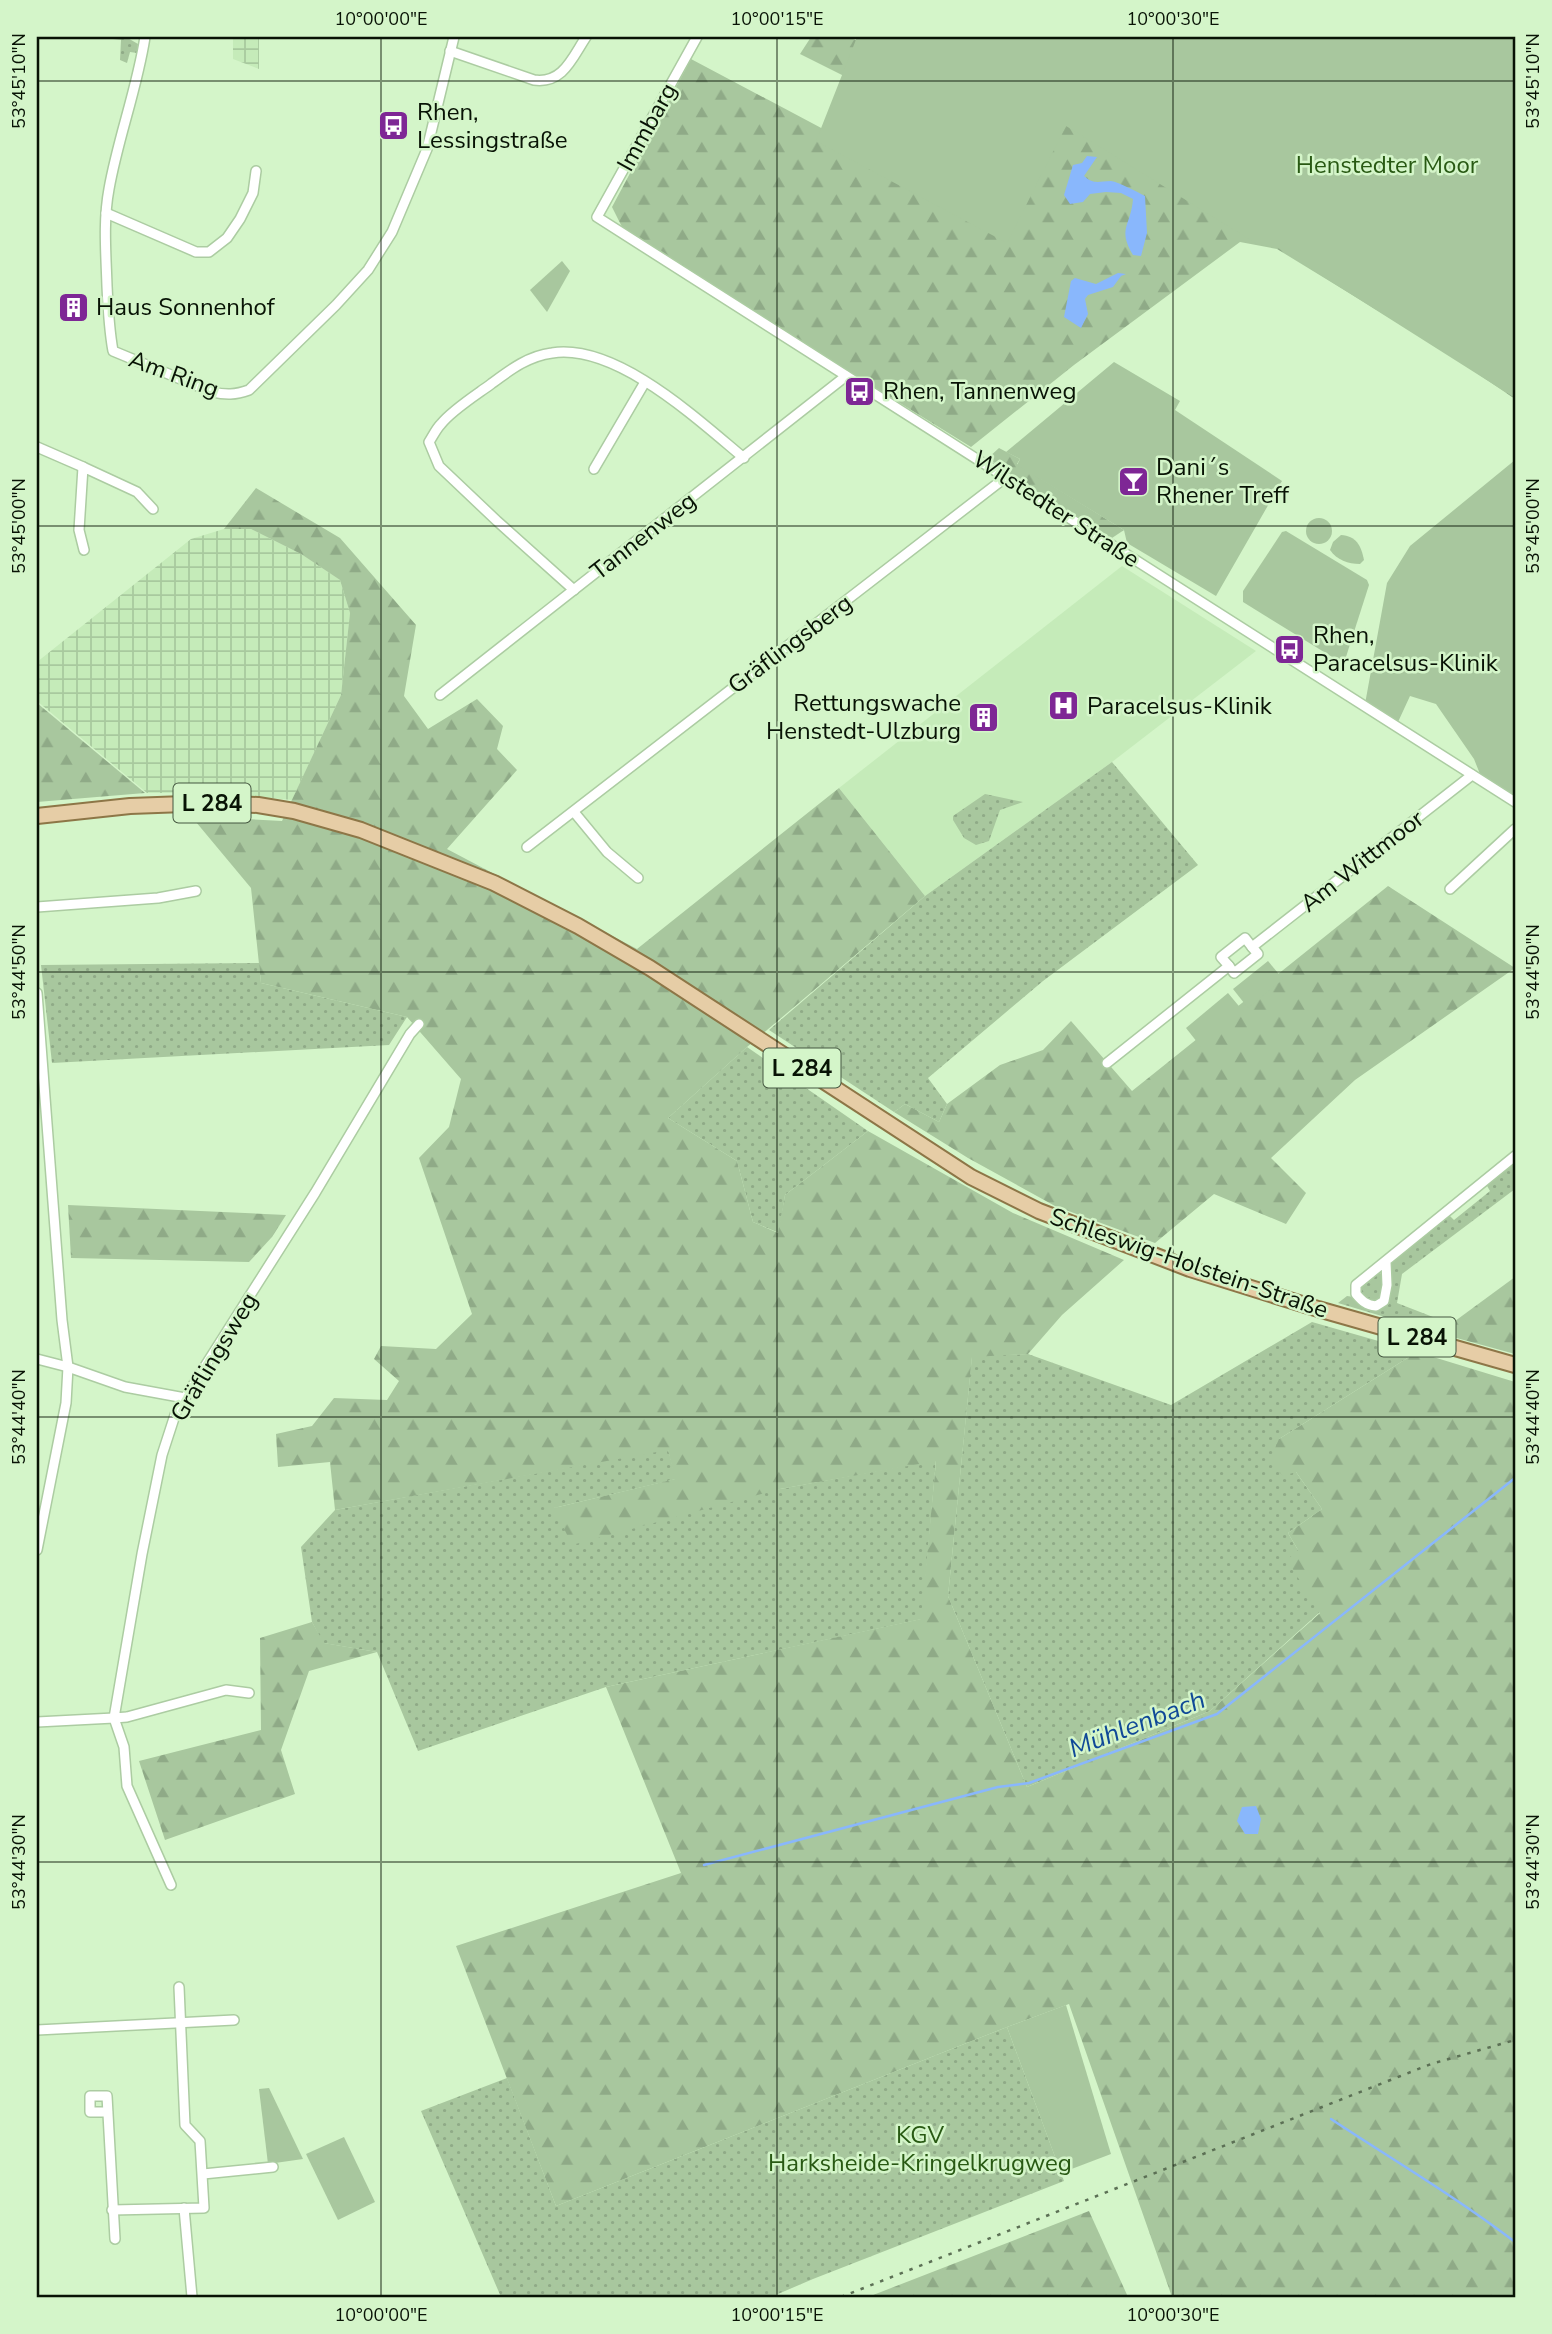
<svg xmlns="http://www.w3.org/2000/svg" width="1552" height="2334" viewBox="0 0 1552 2334" font-family="'Nunito Sans',sans-serif">
<style>
.built{fill:#c5ebb9}
.industrial{fill:url(#industrial-grid)}
.grass{fill:url(#grass-dots)}
.forest{fill:url(#forest-firs)}
.park{fill:#a8c79e}
.water{fill:#89b7fc}
.lines{fill:none;stroke-linecap:round;stroke-linejoin:round}
.stream{stroke:#89b7fc;stroke-width:2.5}
.street-casing{stroke:#accca2;stroke-width:12}
.primary-casing{stroke:#8d7647;stroke-width:18}
.street{stroke:#fff;stroke-width:9}
.primary{stroke:#e6cda6;stroke-width:14}
.rail{stroke:#5c7055;stroke-width:2.5;stroke-dasharray:3.5 7;stroke-linecap:butt}
.ticks{fill:none;stroke:#081305;stroke-width:2;stroke-opacity:0.45}
.labels{text-anchor:middle;dominant-baseline:central;stroke-width:5;stroke-linejoin:round;paint-order:stroke}
.shield{fill:#d4f5c9;stroke:#455740;stroke-width:2}
.shield-label{font-size:23px;font-weight:bold;fill:#081305}
.poi-label{font-size:24px;fill:#081305;stroke:#d4f5c9;text-anchor:start}
.street-label{font-size:24px;fill:#081305;stroke:#d4f5c9}
.park-label{font-size:24px;fill:#285913;stroke:#d4f5c9}
.water-label{font-size:26px;font-style:italic;fill:#104997;stroke:#d4f5c9}
.neatline{fill:none;stroke:#081305;stroke-width:2.5}
.ticks-label{font-size:18px;text-anchor:middle;fill:#081305}
</style>
<defs>
<pattern id="industrial-grid" width="8" height="8" patternUnits="userSpaceOnUse" patternTransform="scale(1.75)"><rect width="8" height="8" fill="#c5ebb9"/><path d="M0 4h8M4 0v8" fill="none" stroke="#a8c99e"/></pattern>
<pattern id="grass-dots" width="8" height="8" patternUnits="userSpaceOnUse" patternTransform="scale(1.75)"><rect width="8" height="8" fill="#a8c79e"/><path d="M2 2h.1M6 6h.1" fill="none" stroke="#8faa87" stroke-width="1.8" stroke-linecap="round"/></pattern>
<pattern id="forest-firs" width="22" height="20" patternUnits="userSpaceOnUse" patternTransform="scale(1.75)"><rect width="22" height="20" fill="#a8c79e"/><path d="M5 1l3.5 6h-7zM16 11l3.5 6h-7z" fill="#8faa87"/></pattern>
</defs>
<rect width="100%" height="100%" fill="#d4f5c9"/>
<path class="built" d="M1122,566L1256,651L1112,762L925,896L839,788Z"/>
<g class="industrial">
<path d="M233,37H259V69L233,59Z"/>
<path d="M224,529H251L301,554L340,580L350,613L341,695L292,800L215,793H147L37,701V662L191,539Z"/>
</g>
<g class="grass">
<path d="M113,37H126L138,44L137,53L130,52L127,63L120,60L121,40L113,39Z"/>
<path d="M1112,762L1198,865L1043,981L928,1078L947,1104L939,1122L905,1104L894,1112L769,1030L925,896Z"/>
<path d="M985,794L1023,802L1000,810L989,841L976,845L964,838L953,820V816Z"/>
<path d="M259,963L261,983L407,1017L389,1045L52,1063L41,965Z"/>
<path d="M747,1047L868,1131L785,1195L779,1233L753,1222L737,1161L668,1118Z"/>
<path d="M1515,1161V1189L1402,1274L1397,1303L1451,1324L1442,1334L1338,1303L1347,1296L1354,1297L1360,1304L1385,1302L1389,1263L1449,1215L1454,1220L1490,1191L1486,1184Z"/>
<path d="M1380,1273L1385,1277V1294L1377,1303C1373,1301 1368,1301 1365,1298C1351,1288 1370,1275 1380,1273Z"/>
<path d="M1312,1322L1417,1352L1279,1439L1296,1472L1322,1509L1288,1533L1298,1550L1320,1612L1210,1711L1027,1787L948,1596L972,1356L1028,1354L1171,1405Z"/>
<path d="M668,1449L676,1479L554,1508L780,1489L936,1460L922,1619L606,1687L418,1751L377,1652L323,1643L312,1622L301,1547L335,1510Z"/>
<path d="M1007,2027L1064,2181L813,2279L771,2297H501L421,2111L507,2078L556,2206Z"/>
</g>
<g class="forest">
<path d="M811,37H849L864,44L867,37H1515V399L1447,353L1277,249L1240,242L1074,365L971,447L625,233L612,207L691,59L825,130L846,77L800,54Z"/>
<path d="M999,448L1020,459L1017,464L1124,530L1112,538L1038,495L988,458Z"/>
<path d="M256,488L340,538L416,625L404,696L428,729L477,699L503,726L497,749L517,770L447,849L637,949L839,788L925,896L747,1047L668,1118L737,1161L753,1222L778,1233L785,1195L868,1131L1013,1213L1124,1260L1062,1315L1028,1354L972,1357L948,1596L1027,1787L1210,1711L1320,1613L1287,1560L1298,1550L1288,1533L1322,1509L1296,1472L1283,1476L1269,1462L1279,1439L1417,1352L1515,1382V2297H1172L1069,2004L1007,2027L556,2206L456,1946L681,1873L606,1687L921,1619L936,1461L780,1489L572,1545L554,1508L675,1479L668,1450L335,1510L330,1462L278,1467L276,1434L312,1426L334,1398L387,1400L399,1381L374,1359L381,1346L436,1349L472,1314L419,1158L449,1127L461,1079L407,1017L261,983L251,888L191,816L282,821L341,695L350,613L340,580L301,554L251,529H224Z"/>
<path d="M37,703L145,793L37,802Z"/>
<path d="M1388,886L1515,968L1355,1080L1271,1158L1306,1193L1286,1224L1214,1194L1155,1243L1055,1206L968,1158L894,1112L905,1104L939,1122L947,1104L1000,1065L1043,1050L1071,1021L1132,1091Z"/>
<path d="M68,1205L286,1215L272,1237L249,1262L71,1258Z"/>
<path d="M1515,1277V1354L1442,1334L1451,1324Z"/>
<path d="M312,1622L324,1643L377,1652L309,1671L281,1750L295,1794L165,1840L139,1761L261,1730L260,1638Z"/>
<path d="M1089,2211L1128,2297H868Z"/>
</g>
<g class="park">
<path d="M857,37H1515V398L1278,248L1257,244L1066,126L1007,243L816,141Z"/>
<path d="M562,261L570,271L547,312L530,290Z"/>
<path d="M1114,362L1180,401L1175,410L1282,481L1216,596L1127,543L1124,530L1017,465L1020,459L1006,452Z"/>
<path d="M1515,460V807L1486,789L1474,759L1436,704L1410,696L1398,722L1365,704L1387,583L1410,546Z"/>
<circle cx="1319" cy="531" r="13"/>
<path d="M1286,531L1367,580L1369,585L1345,660H1337L1243,602V591L1282,532Z"/>
<path d="M1341,535C1356,536 1361,545 1364,560L1360,564C1348,564 1337,560 1330,550L1333,542Z"/>
<path d="M1268,961L1283,979L1248,1008L1233,989Z"/>
<path d="M1228,993L1243,1011L1201,1047L1186,1028Z"/>
<path d="M1066,2005L1111,2154L1061,2173L1007,2027Z"/>
<path d="M269,2088L303,2159L268,2164L259,2089Z"/>
<path d="M344,2137L375,2202L338,2220L306,2154Z"/>
</g>
<g class="water">
<path d="M1087,156L1097,157L1084,176C1094,185 1099,181 1111,181C1119,182 1137,192 1145,196L1147,233L1141,256L1133,255C1117,228 1131,226 1133,199L1121,193L1106,192L1090,194L1083,202L1070,204L1064,195L1073,165L1082,163Z"/>
<path d="M1118,273L1126,274L1121,276L1113,287L1088,295L1085,299L1088,314L1081,328L1064,317L1071,281L1075,278L1096,284Z"/>
<path d="M1256,1806L1261,1819L1258,1834H1245L1237,1821L1242,1807Z"/>
</g>
<g class="lines">
<g class="stream">
<path d="M704,1865L998,1787L1029,1783L1217,1714L1515,1478"/>
<path d="M1331,2119C1393,2160 1456,2197 1515,2242"/>
</g>
<defs>
<g id="street">
<path d="M145,37C137,89 118,138 109,189C103,221 106,254 107,286C108,308 109,329 113,351L212,392C226,395 235,395 249,390L336,305L368,270L392,232L427,149L454,37"/>
<path d="M697,37L597,217L1515,802"/>
<path d="M450,51L534,80C563,84 572,58 586,37"/>
<path d="M106,213L196,252H209L227,238L240,219L253,193L256,171"/>
<path d="M37,447L83,467"/>
<path d="M594,469L645,382"/>
<path d="M84,550L79,530L83,467L137,492L153,509"/>
<path d="M574,590L497,521L439,466L429,442C433,436 436,429 441,424C452,410 476,395 491,384C510,370 528,356 552,353C616,343 697,419 744,458"/>
<path d="M440,695L846,376"/>
<path d="M574,812L607,852L638,878"/>
<path d="M527,847L1006,477"/>
<path d="M1450,889L1515,829"/>
<path d="M37,907L158,898L196,891"/>
<path d="M1229,966L1234,973L1258,954L1252,947"/>
<path d="M37,993L62,1320L68,1367L66,1403L37,1550"/>
<path d="M1107,1063L1229,966L1221,957L1245,938L1252,947L1472,775"/>
<path d="M1386,1262L1387,1285L1384,1301L1376,1306C1366,1305 1362,1301 1356,1294V1285L1515,1156"/>
<path d="M37,1359L68,1367L125,1387L185,1398"/>
<path d="M249,1693L226,1690L127,1717L114,1718L142,1554L162,1455L176,1412L315,1193L410,1034L419,1024"/>
<path d="M37,1722L114,1718L124,1747L127,1786L171,1885"/>
<path d="M37,2030L234,2020"/>
<path d="M108,2112H90V2096H107L115,2239"/>
<path d="M203,2174L273,2167"/>
<path d="M184,2208L192,2297"/>
<path d="M112,2210L204,2208L200,2141L185,2125L179,1987"/>
</g>
<path id="primary" d="M37,816L130,806L212,803L258,805L294,811L361,830L494,883L578,926L650,968L971,1177L1039,1211L1190,1269L1318,1309L1515,1365"/>
</defs>
<use href="#street" class="street-casing"/>
<use href="#primary" class="primary-casing"/>
<use href="#street" class="street"/>
<use href="#primary" class="primary"/>
<path class="rail" d="M841,2297L1431,2064L1515,2040"/>
</g>
<path class="ticks" d="M381,37V2297M777,37V2297M1173,37V2297M37,81H1515M37,526H1515M37,972H1515M37,1417H1515M37,1862H1515"/>
<defs>
<symbol id="bus-square" viewBox="-11 -11 22 22"><rect x="-9" y="-9" width="18" height="18" rx="4" fill="#7e2795" stroke="#d4f5c9"/><path d="M-5-6H5V4H4V6H2V4H-2V6H-4V4H-5ZM-3.5-4V0h7V-4ZM-3.5 1.2v1.5H-2V1.2ZM2 1.2v1.5H3.5V1.2Z" fill="#fff"/></symbol>
<symbol id="building-square" viewBox="-11 -11 22 22"><rect x="-9" y="-9" width="18" height="18" rx="4" fill="#7e2795" stroke="#d4f5c9"/><path d="M-4-6H4V6H1V3H-1V6H-4ZM-2.5-4.3h1.7v1.8h-1.7ZM.8-4.3h1.7v1.8H.8ZM-2.5-1h1.7V.8h-1.7ZM.8-1h1.7V.8H.8Z" fill="#fff"/></symbol>
<symbol id="bar-square" viewBox="-11 -11 22 22"><rect x="-9" y="-9" width="18" height="18" rx="4" fill="#7e2795" stroke="#d4f5c9"/><path d="M-6-5H6L.8 .8V4.5H3.5V6h-7V4.5H-.8V.8Z" fill="#fff"/></symbol>
<symbol id="hospital-square" viewBox="-11 -11 22 22"><rect x="-9" y="-9" width="18" height="18" rx="4" fill="#7e2795" stroke="#d4f5c9"/><path d="M-5-5h3v3.5h4V-5h3V5h-3V1.5h-4V5h-3Z" fill="#fff"/></symbol>
</defs>
<g fill-rule="evenodd">
<use href="#bus-square" x="376" y="108" width="35" height="35"/>
<use href="#building-square" x="56" y="290" width="35" height="35"/>
<use href="#bus-square" x="842" y="374" width="35" height="35"/>
<use href="#bar-square" x="1116" y="464" width="35" height="35"/>
<use href="#bus-square" x="1272" y="632" width="35" height="35"/>
<use href="#hospital-square" x="1046" y="688" width="35" height="35"/>
<use href="#building-square" x="966" y="700" width="35" height="35"/>
</g>
<g class="labels">
<g class="shield">
<rect x="173.5" y="783.5" width="77" height="39" rx="5"/>
<rect x="763.5" y="1048.5" width="77" height="39" rx="5"/>
<rect x="1378.5" y="1317.5" width="77" height="39" rx="5"/>
</g>
<g class="shield-label">
<text x="212" y="803">L 284</text>
<text x="802" y="1068">L 284</text>
<text x="1417" y="1337">L 284</text>
</g>
<g class="poi-label">
<text x="417" y="112">Rhen,<tspan x="417" dy="28">Lessingstraße</tspan></text>
<text x="96" y="307">Haus Sonnenhof</text>
<text x="883" y="391">Rhen, Tannenweg</text>
<text x="1156" y="467">Dani´s<tspan x="1156" dy="28">Rhener Treff</tspan></text>
<text x="1313" y="635">Rhen,<tspan x="1313" dy="28">Paracelsus-Klinik</tspan></text>
<text x="961" y="703" text-anchor="end">Rettungswache<tspan x="961" dy="28">Henstedt-Ulzburg</tspan></text>
<text x="1087" y="706">Paracelsus-Klinik</text>
</g>
<g class="street-label">
<text transform="translate(647 127) rotate(-61)">Immbarg</text>
<text transform="translate(174 374) rotate(20)">Am Ring</text>
<text transform="translate(1056 509) rotate(33)">Wilstedter Straße</text>
<text transform="translate(643 536) rotate(-38)">Tannenweg</text>
<text transform="translate(790 644) rotate(-37)">Gräflingsberg</text>
<text transform="translate(1362 861) rotate(-38)">Am Wittmoor</text>
<text transform="translate(1189 1263) rotate(19)">Schleswig-Holstein-Straße</text>
<text transform="translate(214 1357) rotate(-59)">Gräflingsweg</text>
</g>
<g class="park-label">
<text x="1387" y="165">Henstedter Moor</text>
<text x="920" y="2135">KGV<tspan x="920" dy="28">Harksheide-Kringelkrugweg</tspan></text>
</g>
<g class="water-label">
<text transform="translate(1137 1724) rotate(-21)">Mühlenbach</text>
</g>
</g>
<rect width="1552" height="2334" fill="none" stroke="#d4f5c9" stroke-width="77"/>
<rect x="38" y="38" width="1476" height="2258" class="neatline"/>
<g class="ticks-label">
<text x="381" y="25">10°00'00"E</text>
<text x="777" y="25">10°00'15"E</text>
<text x="1173" y="25">10°00'30"E</text>
<text transform="translate(19 81) rotate(-90)" y="6">53°45'10"N</text>
<text transform="translate(1533 81) rotate(-90)" y="6">53°45'10"N</text>
<text transform="translate(19 526) rotate(-90)" y="6">53°45'00"N</text>
<text transform="translate(1533 526) rotate(-90)" y="6">53°45'00"N</text>
<text transform="translate(19 972) rotate(-90)" y="6">53°44'50"N</text>
<text transform="translate(1533 972) rotate(-90)" y="6">53°44'50"N</text>
<text transform="translate(19 1417) rotate(-90)" y="6">53°44'40"N</text>
<text transform="translate(1533 1417) rotate(-90)" y="6">53°44'40"N</text>
<text transform="translate(19 1862) rotate(-90)" y="6">53°44'30"N</text>
<text transform="translate(1533 1862) rotate(-90)" y="6">53°44'30"N</text>
<text x="381" y="2321">10°00'00"E</text>
<text x="777" y="2321">10°00'15"E</text>
<text x="1173" y="2321">10°00'30"E</text>
</g>
</svg>
